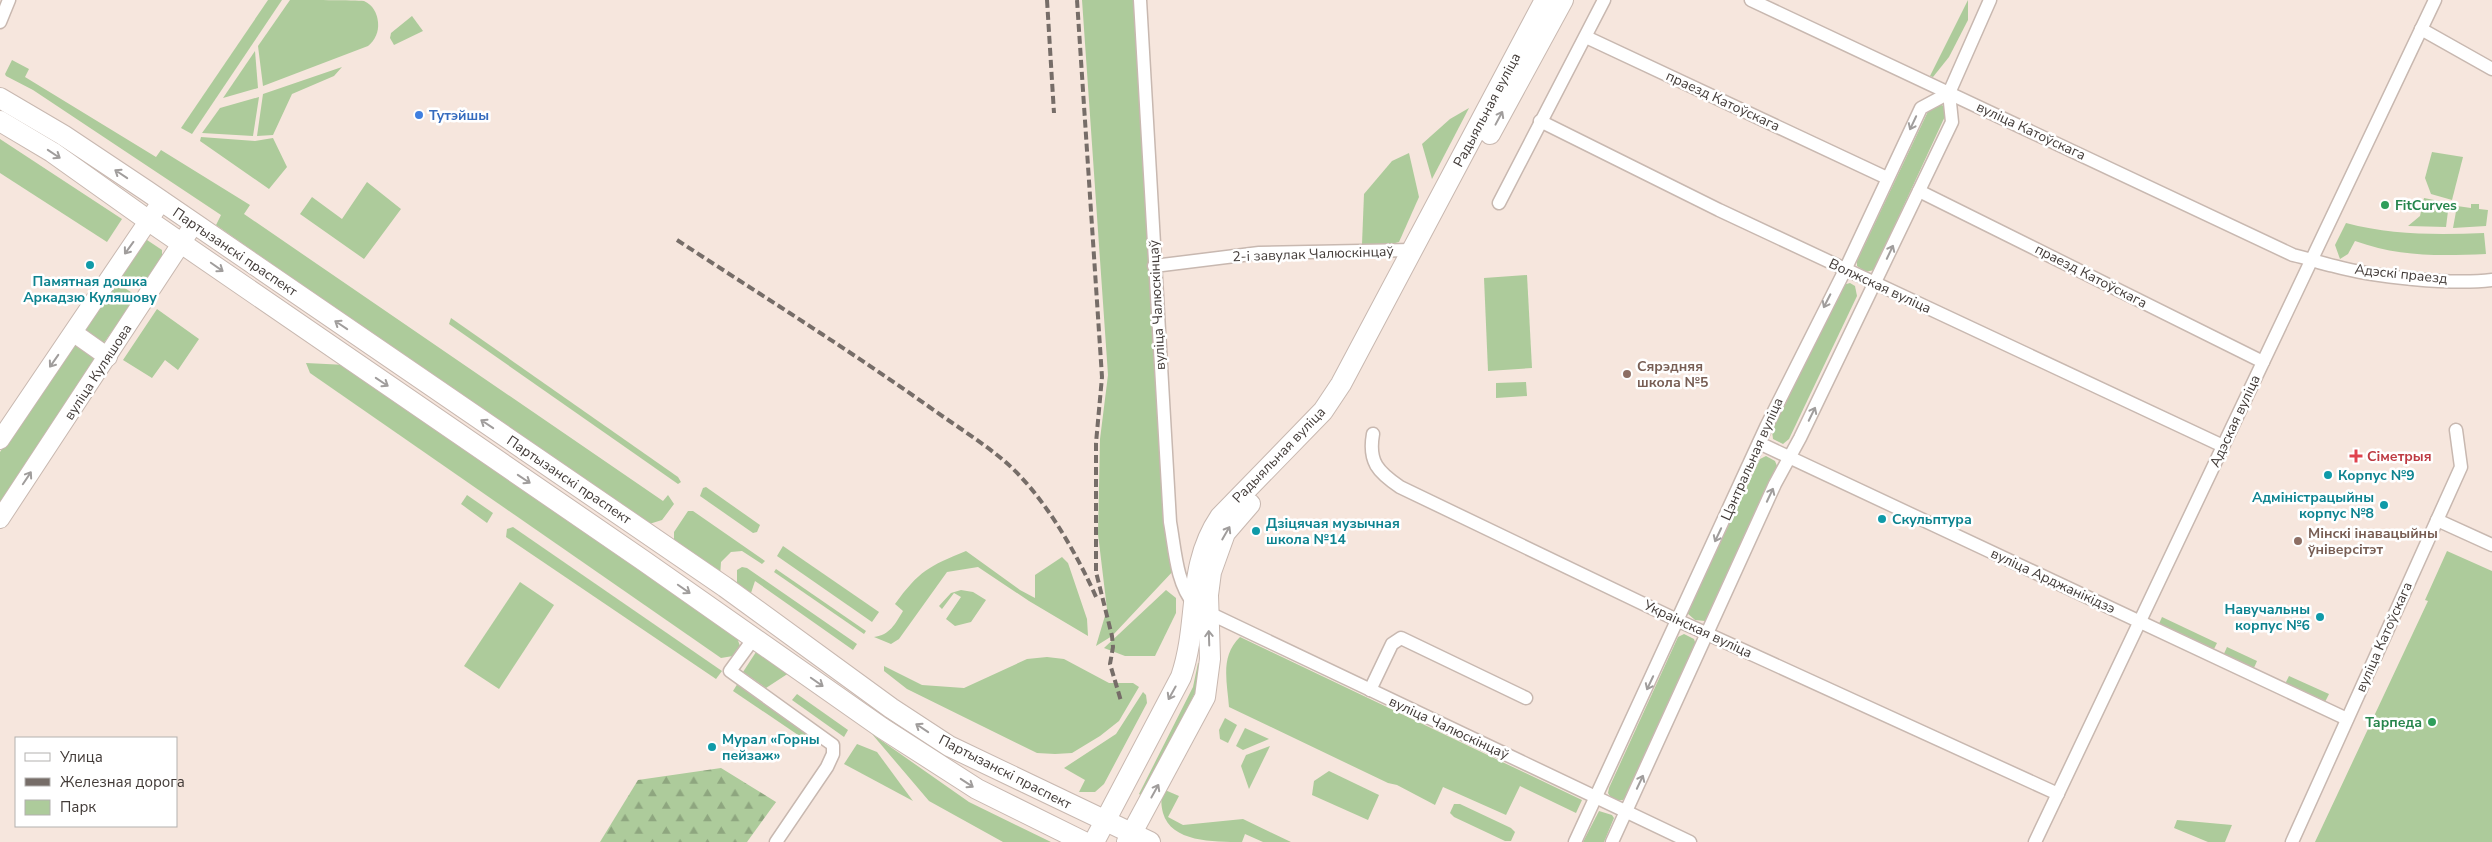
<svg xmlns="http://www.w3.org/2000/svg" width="2492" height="842" viewBox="0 0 2492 842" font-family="'Nunito Sans',sans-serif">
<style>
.green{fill:#adcb9b}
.forest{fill:url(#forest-firs)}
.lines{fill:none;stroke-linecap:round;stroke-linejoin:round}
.minor-casing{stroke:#c8b8b0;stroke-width:15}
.secondary-casing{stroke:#c8b8b0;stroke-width:20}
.primary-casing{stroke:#c8b8b0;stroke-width:22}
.minor{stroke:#fff;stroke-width:12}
.secondary{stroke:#fff;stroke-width:18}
.primary{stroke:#fff;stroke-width:20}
.rail{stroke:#766d68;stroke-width:4;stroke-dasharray:8 4;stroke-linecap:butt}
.oneway{stroke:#a09d9c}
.shop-dot{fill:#3f7fe0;stroke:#fff;stroke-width:2}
.leisure-dot{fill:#2e9e5b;stroke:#fff;stroke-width:2}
.culture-dot{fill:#0f9aa8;stroke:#fff;stroke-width:2}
.education-dot{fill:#8d6e63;stroke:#fff;stroke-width:2}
.health-dot{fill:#e0444e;stroke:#fff;stroke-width:2}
.labels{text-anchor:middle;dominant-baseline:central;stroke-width:5;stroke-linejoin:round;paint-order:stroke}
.street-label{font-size:14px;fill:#423b38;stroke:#fff}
.shop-label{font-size:14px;font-weight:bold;fill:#366cbe;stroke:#fff;text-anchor:start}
.leisure-label{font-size:14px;font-weight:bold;fill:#27864d;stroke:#fff;text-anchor:start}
.culture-label{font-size:14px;font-weight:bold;fill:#0d838f;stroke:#fff;text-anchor:start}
.education-label{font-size:14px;font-weight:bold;fill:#785e54;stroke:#fff;text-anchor:start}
.health-label{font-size:14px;font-weight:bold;fill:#be3a42;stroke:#fff;text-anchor:start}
</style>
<defs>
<pattern id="forest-firs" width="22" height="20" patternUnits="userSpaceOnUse" patternTransform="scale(1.25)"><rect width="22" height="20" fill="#adcb9b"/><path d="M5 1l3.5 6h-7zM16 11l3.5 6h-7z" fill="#8ea67f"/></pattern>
</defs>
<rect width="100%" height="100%" fill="#f6e6dd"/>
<g class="green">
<path d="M268,0H282L192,134L181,128Z"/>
<path d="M290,0C304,0 355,0 364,1C373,5 377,13 378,22C379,32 375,40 368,46L263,86L258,46Z"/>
<path d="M1082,0H1135L1175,569L1112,636L1096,646L1107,609L1098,534L1100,439L1108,375Z"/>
<path d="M1968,0V20L1949,57L1933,77L1930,76Z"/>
<path d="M412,16L423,31L394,45L390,38L391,33Z"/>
<path d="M255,51L258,88L223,98Z"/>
<path d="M12,60L29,69L25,77L156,157L161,150L250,205L244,214L663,501L668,495L674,504L662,520L646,525L216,225L221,215L33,90L6,76L5,74Z"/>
<path d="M342,67L334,76L292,94L273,135L257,136L263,94Z"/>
<path d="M259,97L253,136L202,133L220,108Z"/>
<path d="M1937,103L1946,107L1947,112L1874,270L1866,272L1857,266V261L1931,105Z"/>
<path d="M1469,108L1432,179L1422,144L1450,119Z"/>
<path d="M201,137L255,141L273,138L287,167L269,189L200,141Z"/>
<path d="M0,139L122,219L107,242L0,173Z"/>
<path d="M2432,152L2463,157L2452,200L2431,194L2425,178Z"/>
<path d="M1409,153L1419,197L1399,242L1388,245L1362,244L1364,194L1392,161Z"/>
<path d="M367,182L401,209L364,259L300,214L312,197L342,219Z"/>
<path d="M2424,198L2449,203L2446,227L2408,226L2420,216Z"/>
<path d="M2471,204H2479V209L2488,210L2486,226L2453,228L2457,206L2471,208Z"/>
<path d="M2346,223C2391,235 2436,235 2484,233L2486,254C2438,256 2400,257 2355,241L2348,254L2340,259L2335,245Z"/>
<path d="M147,240L162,250V257L141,289L119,273L140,243Z"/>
<path d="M1527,275L1532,368L1488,371L1484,278Z"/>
<path d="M114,281L137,296L103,344L85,333L84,328Z"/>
<path d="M1850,283L1855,286L1857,296L1789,439L1783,444L1773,439L1772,431L1840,289L1843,285Z"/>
<path d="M157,309L199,339L178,370L165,360L152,378L123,360Z"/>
<path d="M451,318L678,477L681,482L678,484L449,324Z"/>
<path d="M76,345L93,357V363L0,503V452L70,346Z"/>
<path d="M306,363L346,365L736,635L740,646L733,656L721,658L310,373Z"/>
<path d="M1526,382L1527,396L1496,398V383Z"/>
<path d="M1766,456L1775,461L1777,466L1705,621L1695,620L1687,613L1760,459Z"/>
<path d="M706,487L760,525L757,532L753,533L700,496L703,488Z"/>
<path d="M467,495L493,513L487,523L461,504Z"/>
<path d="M688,511H693L765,561L762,564L742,551L731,552L721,562L720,577L674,544V532Z"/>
<path d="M513,527L722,671L716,679L506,537L507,529Z"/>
<path d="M783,546L879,612L872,622L777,556Z"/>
<path d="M966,551L1020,590L1035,598V575L1062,557L1068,563L1087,619L1088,636L1029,601L978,567L947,572L899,639L891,644L874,637C890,635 895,624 903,611L895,604C919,571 929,566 966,551Z"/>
<path d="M2447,551L2492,571V842H2315L2428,601L2425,600Z"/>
<path d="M742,567L747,568L857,644L853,650L755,581L751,593L737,583V570Z"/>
<path d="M776,569L866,631L864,634L774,572Z"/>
<path d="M520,582L554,605L499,689L464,666Z"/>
<path d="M961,590L973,592L986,600L971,622L955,626L946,619L961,597L954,593L942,609L939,606L951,593Z"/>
<path d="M1166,590L1176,598V613L1155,656H1125L1104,648Z"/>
<path d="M2162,617L2217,643L2213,651L2158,626Z"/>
<path d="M1684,634L1694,639L1696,645L1626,796L1623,800C1616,801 1612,800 1608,793L1609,788L1678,637Z"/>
<path d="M1240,637L1582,800L1576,813L1520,786L1506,815L1443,787L1435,805L1397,785L1388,783L1229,707C1227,681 1220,656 1240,637Z"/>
<path d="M2227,647L2257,661L2253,670L2223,656Z"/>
<path d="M756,652L792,671L766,688L743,672Z"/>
<path d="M1047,657L1064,659L1109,683H1133L1139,687L1119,721L1100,736L1072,753L1055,754L1037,753L907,689L884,671V666L922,685L964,688L1027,659Z"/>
<path d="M1198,663L1202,664L1197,689L1142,796L1139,794L1193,687Z"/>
<path d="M2289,676L2329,694L2325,702L2285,684Z"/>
<path d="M738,683L810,731L804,739L733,691Z"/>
<path d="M1143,692L1146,695L1147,703L1104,784L1095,792H1079L1085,780L1064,768L1116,734Z"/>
<path d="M797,694L848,730L844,737L792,700Z"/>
<path d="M1225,718L1237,725L1228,743L1220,739L1219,730Z"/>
<path d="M1245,728L1269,739L1243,750L1236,746Z"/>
<path d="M872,734L969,802L1051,842H1003L929,801Z"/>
<path d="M857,744L877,752L913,801L844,764Z"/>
<path d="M1270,746L1249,789L1241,766L1246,755Z"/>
<path d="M1329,771L1379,795L1368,820L1312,795L1314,781Z"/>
<path d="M1165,790L1179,796L1168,817L1183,825L1243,819L1291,842H1263L1245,834L1242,842C1213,842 1171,842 1163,813C1161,805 1160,798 1165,790Z"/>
<path d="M1454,804H1460L1511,828L1515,832L1511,841H1505L1454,817L1450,813Z"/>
<path d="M1599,811L1612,815L1614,818L1604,842H1583Z"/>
<path d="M2177,820L2232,825L2225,842H2208L2174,828Z"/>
</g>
<path class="forest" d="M721,768L776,802L747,842H600L638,780Z"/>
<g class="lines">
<defs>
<g id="minor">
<path d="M1140,0L1170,522C1175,549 1176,583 1194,604"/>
<path d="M1751,0L2293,255C2307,258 2320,263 2334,266C2374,277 2451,285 2492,280"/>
<path d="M0,22L9,0"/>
<path d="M2421,29L2492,69"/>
<path d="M1586,37L1887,178"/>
<path d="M1540,121L1719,210L2223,446"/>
<path d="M1919,191L2263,362"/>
<path d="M1499,203L1604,0"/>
<path d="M1154,266L1259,253L1413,250"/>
<path d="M1373,434C1368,462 1378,472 1400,487L1679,621L2058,794"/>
<path d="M1759,443L2347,719"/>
<path d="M2437,520L2492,545"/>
<path d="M1209,613L1690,842"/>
<path d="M754,638L730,671L833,745V754L827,767L776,842"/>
<path d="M1370,690L1392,644L1401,638L1526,698"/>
<path d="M1575,842L1767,425L1845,270L1921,108L1949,93"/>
<path d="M1612,842L1775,484L1800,438L1952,122L1949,93L1990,0"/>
<path d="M2035,842L2435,0"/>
<path d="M2292,842L2461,467L2456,430"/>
</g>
<g id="secondary">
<path d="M74,333L108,357"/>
<path d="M0,440L161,202"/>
<path d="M0,519L194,224"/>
</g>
<g id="primary">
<path d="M0,98L63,135L147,191L725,587L891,708L949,746L1150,842"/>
<path d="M0,121L52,152L149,221L644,561L882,728L977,789L1084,842"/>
<path d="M1490,134L1563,0"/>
<path d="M1094,842L1181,677C1200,621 1186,567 1220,517L1323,411L1341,384L1545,0"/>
<path d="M1127,842L1205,697L1210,659L1208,595L1211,572L1225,533L1250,504"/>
</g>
</defs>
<use href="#minor" class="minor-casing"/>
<use href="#secondary" class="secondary-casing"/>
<use href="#primary" class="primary-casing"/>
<use href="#minor" class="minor"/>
<use href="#secondary" class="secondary"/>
<use href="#primary" class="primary"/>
<g class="rail">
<path d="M1047,0L1054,113"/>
<path d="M1077,0L1102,377L1096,443V572L1112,636L1113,647L1110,664L1121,701"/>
<path d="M677,240C761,295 846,348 928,406C953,424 979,440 1002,459C1042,492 1076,552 1097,599"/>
</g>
</g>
<defs><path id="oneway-shaft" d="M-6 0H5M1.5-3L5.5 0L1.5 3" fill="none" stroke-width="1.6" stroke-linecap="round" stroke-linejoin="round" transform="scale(1.25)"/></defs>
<g class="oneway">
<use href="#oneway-shaft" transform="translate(1499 118) rotate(-62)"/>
<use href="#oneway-shaft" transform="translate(1913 123) rotate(115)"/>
<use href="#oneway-shaft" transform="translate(54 154) rotate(34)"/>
<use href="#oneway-shaft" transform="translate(121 174) rotate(-146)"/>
<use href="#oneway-shaft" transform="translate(129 248) rotate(126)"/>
<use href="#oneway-shaft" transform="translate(1890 252) rotate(-65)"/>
<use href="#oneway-shaft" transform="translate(217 267) rotate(35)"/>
<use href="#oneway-shaft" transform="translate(1827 301) rotate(117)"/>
<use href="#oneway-shaft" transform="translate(341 325) rotate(-146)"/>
<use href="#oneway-shaft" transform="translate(54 361) rotate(125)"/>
<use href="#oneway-shaft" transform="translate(382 382) rotate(34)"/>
<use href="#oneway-shaft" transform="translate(1812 414) rotate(-64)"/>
<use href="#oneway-shaft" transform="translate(487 424) rotate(-146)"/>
<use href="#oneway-shaft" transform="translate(27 478) rotate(-56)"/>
<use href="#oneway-shaft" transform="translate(524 479) rotate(34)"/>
<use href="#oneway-shaft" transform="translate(1770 495) rotate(-65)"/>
<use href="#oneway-shaft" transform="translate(1226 533) rotate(-60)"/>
<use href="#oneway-shaft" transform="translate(1718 535) rotate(115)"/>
<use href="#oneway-shaft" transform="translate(684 589) rotate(35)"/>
<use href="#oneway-shaft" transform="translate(1209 638) rotate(-92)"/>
<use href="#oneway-shaft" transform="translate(817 682) rotate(35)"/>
<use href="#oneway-shaft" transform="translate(1650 683) rotate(115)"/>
<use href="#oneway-shaft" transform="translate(1172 693) rotate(119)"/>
<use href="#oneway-shaft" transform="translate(922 728) rotate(-146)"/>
<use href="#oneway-shaft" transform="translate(1640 782) rotate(-65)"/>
<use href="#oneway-shaft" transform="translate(967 783) rotate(33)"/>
<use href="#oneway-shaft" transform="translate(1155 791) rotate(-61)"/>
</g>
<circle class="shop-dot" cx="419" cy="115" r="5"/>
<g class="leisure-dot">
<circle cx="2385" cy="205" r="5"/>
<circle cx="2432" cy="722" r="5"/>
</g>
<g class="culture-dot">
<circle cx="90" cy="265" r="5"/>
<circle cx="2328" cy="475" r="5"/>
<circle cx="2384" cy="505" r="5"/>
<circle cx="1882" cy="519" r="5"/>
<circle cx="1256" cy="531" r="5"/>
<circle cx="2320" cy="617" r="5"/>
<circle cx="712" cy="747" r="5"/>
</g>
<g class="education-dot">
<circle cx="1627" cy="374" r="5"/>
<circle cx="2298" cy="541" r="5"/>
</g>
<path class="health-dot" d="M2353.5 448.5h5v5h5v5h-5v5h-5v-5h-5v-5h5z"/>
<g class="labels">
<g class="street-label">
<text transform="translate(1723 101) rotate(25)">праезд Катоўскага</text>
<text transform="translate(1487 110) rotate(-62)">Радыяльная вуліца</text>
<text transform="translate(2031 131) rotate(25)">вуліца Катоўскага</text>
<text transform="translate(235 252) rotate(34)">Партызанскі праспект</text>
<text transform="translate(1313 254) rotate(-2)">2-і завулак Чалюскінцаў</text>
<text transform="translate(2401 274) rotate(6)">Адэскі праезд</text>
<text transform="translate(2091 276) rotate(27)">праезд Катоўскага</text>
<text transform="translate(1880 286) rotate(25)">Волжская вуліца</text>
<text transform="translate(1157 305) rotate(-93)">вуліца Чалюскінцаў</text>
<text transform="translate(98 372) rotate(-57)">вуліца Куляшова</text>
<text transform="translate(2235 421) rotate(-65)">Адэская вуліца</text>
<text transform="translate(1279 455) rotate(-46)">Радыяльная вуліца</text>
<text transform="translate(1752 459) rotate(-66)">Цэнтральная вуліца</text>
<text transform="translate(569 480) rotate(34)">Партызанскі праспект</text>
<text transform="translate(2053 581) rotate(25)">вуліца Арджанікідзэ</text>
<text transform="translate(1698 629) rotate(25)">Украінская вуліца</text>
<text transform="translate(2384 637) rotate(-66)">вуліца Катоўскага</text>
<text transform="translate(1449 728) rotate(25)">вуліца Чалюскінцаў</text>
<text transform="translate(1005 772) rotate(27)">Партызанскі праспект</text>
</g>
<g class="shop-label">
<text x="429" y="115">Тутэйшы</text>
</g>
<g class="leisure-label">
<text x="2395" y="205">FitCurves</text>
<text x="2422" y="722" text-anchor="end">Тарпеда</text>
</g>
<g class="culture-label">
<text x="90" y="281" text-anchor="middle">Памятная дошка<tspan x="90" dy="16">Аркадзю Куляшову</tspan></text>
<text x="2338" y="475">Корпус №9</text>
<text x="2374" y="497" text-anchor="end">Адміністрацыйны<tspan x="2374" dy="16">корпус №8</tspan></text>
<text x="1892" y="519">Скульптура</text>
<text x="1266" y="523">Дзіцячая музычная<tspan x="1266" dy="16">школа №14</tspan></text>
<text x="2310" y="609" text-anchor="end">Навучальны<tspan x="2310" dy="16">корпус №6</tspan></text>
<text x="722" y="739">Мурал «Горны<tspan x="722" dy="16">пейзаж»</tspan></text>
</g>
<g class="education-label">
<text x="1637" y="366">Сярэдняя<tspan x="1637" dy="16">школа №5</tspan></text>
<text x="2308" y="533">Мінскі інавацыйны<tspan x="2308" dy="16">ўніверсітэт</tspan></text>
</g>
<g class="health-label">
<text x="2367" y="456">Сіметрыя</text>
</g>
</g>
<rect x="15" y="737" width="162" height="90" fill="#ffffff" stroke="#b3b1af"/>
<rect x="25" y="753" width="25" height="8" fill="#ffffff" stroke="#b3b1af"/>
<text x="60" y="762" font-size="15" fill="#423b38">Улица</text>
<rect x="25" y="778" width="25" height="8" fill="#766d68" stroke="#b3b1af"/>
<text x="60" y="787" font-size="15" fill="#423b38">Железная дорога</text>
<rect x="25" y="800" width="25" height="15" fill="#adcb9b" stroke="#b3b1af"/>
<text x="60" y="812" font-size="15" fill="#423b38">Парк</text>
</svg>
